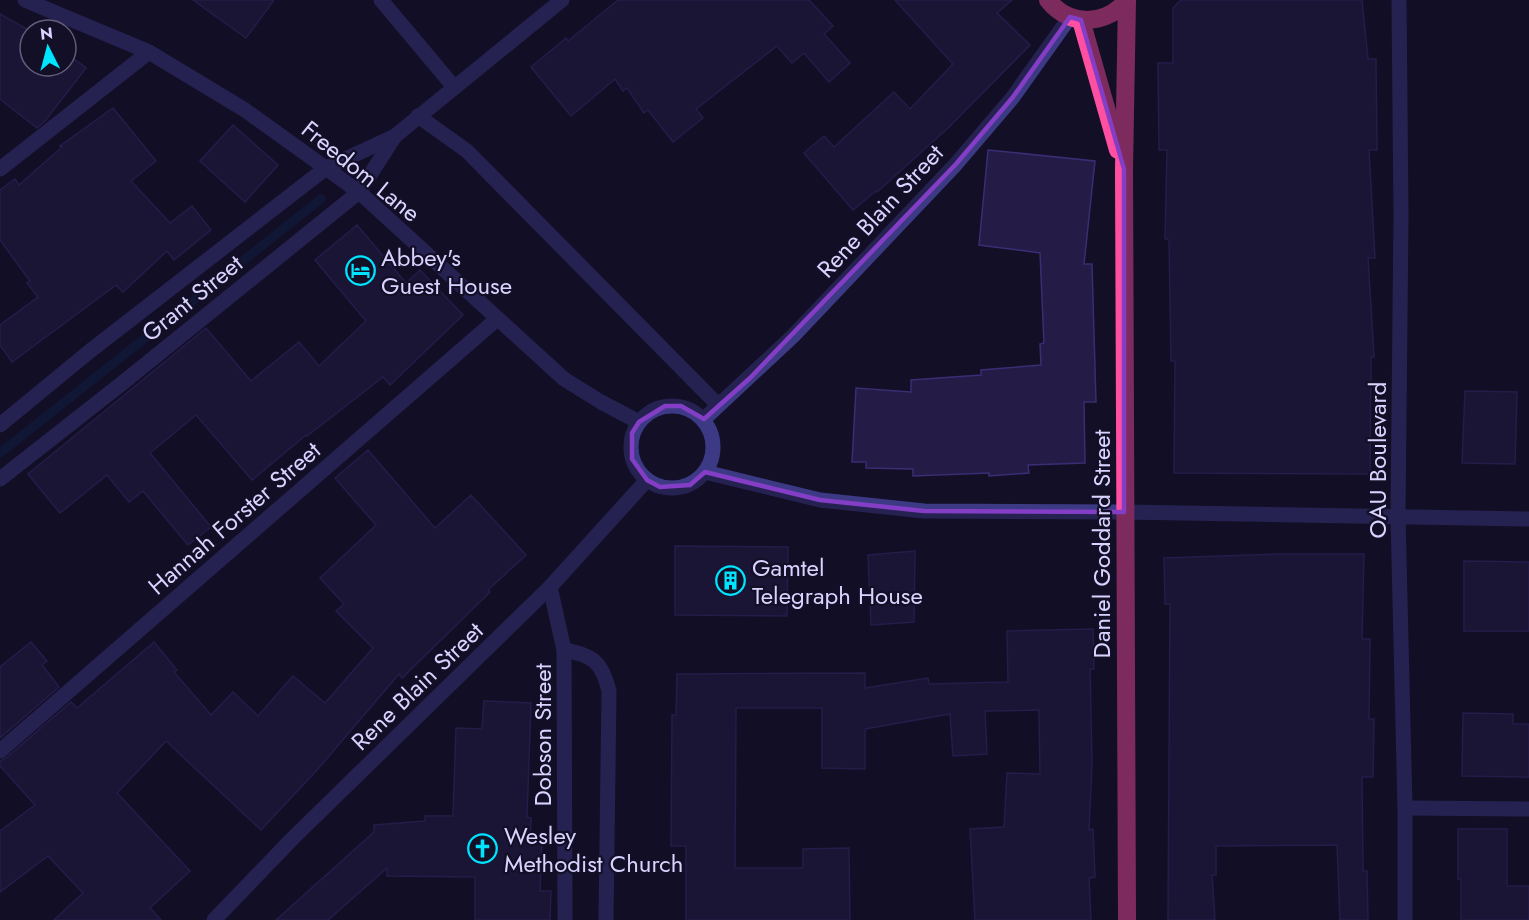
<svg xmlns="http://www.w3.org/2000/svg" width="1529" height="920" viewBox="0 0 1529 920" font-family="Jost,sans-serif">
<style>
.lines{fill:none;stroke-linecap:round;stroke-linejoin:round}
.stream{stroke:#0c2248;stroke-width:9}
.building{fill:#241b47;stroke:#3b2d73;stroke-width:1.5}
.minor{stroke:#3d3a85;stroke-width:15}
.highway{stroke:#ff4fa3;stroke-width:18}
.marked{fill:none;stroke:#843dc5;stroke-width:4.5;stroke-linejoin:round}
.labels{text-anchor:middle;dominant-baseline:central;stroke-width:4.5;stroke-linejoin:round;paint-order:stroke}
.street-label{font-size:24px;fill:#d9d4ff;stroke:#130f26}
.poi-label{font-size:24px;fill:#d9d4ff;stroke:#130f26;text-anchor:start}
</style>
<rect width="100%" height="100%" fill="#130f26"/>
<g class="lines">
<path class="stream" d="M0,453L321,199"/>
</g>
<g class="building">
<path d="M193,0H274L246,38Z"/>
<path d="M618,0H809L833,26L824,34L850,63L829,82L804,53L792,63L777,46L696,109L703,118L673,142L648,110L644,113L627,88L623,91L615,79L571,116L531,67L566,38L568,41Z"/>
<path d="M895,0H1012L997,13L1030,45L948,128L877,192L876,191L853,210L804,153L824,136L834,147L894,92L910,109L953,64Z"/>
<path d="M1181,0H1362L1368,59H1376L1377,150H1369L1375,258H1368L1374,357H1371L1370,474L1174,473L1175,361H1171L1169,240L1165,239L1167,150H1159L1158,63H1173V8Z"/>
<path d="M0,14L30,31V66H66V53L86,68L45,121L37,128L0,99Z"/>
<path d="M113,108L156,161L131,181L170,223L192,206L211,230L174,260L167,251L123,292L116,285L12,362L0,345V325L38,297L27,283L30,281L0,240V190L15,179L19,185L62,147L60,146Z"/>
<path d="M233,125L278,165L245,202L200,161Z"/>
<path d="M988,150L1095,161L1084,264H1092L1096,402H1084L1085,463L1028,465L1029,473L989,476V473L913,476V469L866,468V462H852L856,388L911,392V380L981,375V370L1041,365L1040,344L1044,343L1040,253L979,245Z"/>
<path d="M357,225L406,283L420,270L463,315L390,385L383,377L307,436L306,435L252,480L196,415L150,453L211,527L188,545L143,491L129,502L107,475L60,513L28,474L206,328L251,381L299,342L319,366L366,321L315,260Z"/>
<path d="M1465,391L1517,392L1515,464L1462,463Z"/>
<path d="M368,450L435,528L471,495L526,555L488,590L490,592L402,678L399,674L317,770L261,830L166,741L117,793L190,871L150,908L161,920H54L83,893L48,856L0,892V831L35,805L0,766V761L6,758L71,702L77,708L154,642L177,670L174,672L211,715L233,692L258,716L293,676L325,703L373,648L336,611L344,604L320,578L376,525L335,478Z"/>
<path d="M675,546L788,547L787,616L675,615Z"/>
<path d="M915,551L914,622L871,625L868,555Z"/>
<path d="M1276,554H1364L1362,639H1370L1369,719H1374L1373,777H1362L1363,871H1367L1368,920H1340L1337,845L1216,846V875H1212L1215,920H1168L1170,604H1165L1164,558Z"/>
<path d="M1464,561L1529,562V631H1464Z"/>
<path d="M1093,629L1094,669H1090L1092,764L1089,830L1093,829L1095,877L1089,878L1091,920H975L970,829L1004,827L1007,773L1040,774L1039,710L985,711L987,754L953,756L950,714L865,729V769L822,768V708H736L735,868H803V849L849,848L850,920H686V846H671L672,715H676L677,674L865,673V688L928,678L929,684L1008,682L1007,631Z"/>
<path d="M31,642L47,661L42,665L59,687L0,738V667Z"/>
<path d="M484,701L531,703L527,817L531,818L530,839H542L540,891H551L550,920H475V877L387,876V868L328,920H276L374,832V825L425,821V816H453L456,728L482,729Z"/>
<path d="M1463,713L1513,714V724H1529V777L1462,776Z"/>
<path d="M1458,829H1507V886H1529V920H1461V879H1458Z"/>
</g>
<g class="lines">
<g class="minor">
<path d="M25,0L149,52L245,110L359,192L564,379L601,402L639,422"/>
<path d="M381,0L454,87"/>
<path d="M1399,0L1401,215L1398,516L1405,808V920"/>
<path d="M418,116L467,151L718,405"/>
<path d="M0,169L149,52"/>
<circle cx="672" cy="447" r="41"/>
<path d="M704,419L793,336L956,164L1013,97L1070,17"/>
<path d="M0,425L90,351L326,168L395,136L562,0"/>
<path d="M705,472L820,500L924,511L1124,512L1529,519"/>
<path d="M0,479L125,381L359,192L395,136"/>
<path d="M550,587L564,650L565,920"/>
<path d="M564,650C593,655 602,662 609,691L606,920"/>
<path d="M0,751L497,319"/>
<path d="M1405,808L1529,809"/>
<path d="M214,920L293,838L550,587L647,480"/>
</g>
<g class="highway">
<path d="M1048,0C1069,27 1106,26 1127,0"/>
<path d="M1081,20L1118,150"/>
<path d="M1127,920L1124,169L1127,0"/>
</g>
</g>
<path d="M0 0H1529V920H0ZM1070,17L1081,20L1124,169V512L924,511L820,500L705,472L690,485L660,487L647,480L632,459V433L639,422L665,406H681L704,419L750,378L956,164L1013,97Z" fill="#130f26" fill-opacity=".55" fill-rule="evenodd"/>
<path class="marked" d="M1070,17L1081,20L1124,169V512L924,511L820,500L705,472L690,485L660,487L647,480L632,459V433L639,422L665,406H681L704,419L750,378L956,164L1013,97Z"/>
<defs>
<symbol id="hotel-ring" viewBox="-11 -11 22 22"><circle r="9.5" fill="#130f26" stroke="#00e5ff" stroke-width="1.5"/><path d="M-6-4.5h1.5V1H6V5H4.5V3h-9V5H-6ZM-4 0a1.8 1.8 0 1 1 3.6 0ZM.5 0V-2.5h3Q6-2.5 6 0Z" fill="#00e5ff"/></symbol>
<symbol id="building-ring" viewBox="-11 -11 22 22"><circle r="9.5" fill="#130f26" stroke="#00e5ff" stroke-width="1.5"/><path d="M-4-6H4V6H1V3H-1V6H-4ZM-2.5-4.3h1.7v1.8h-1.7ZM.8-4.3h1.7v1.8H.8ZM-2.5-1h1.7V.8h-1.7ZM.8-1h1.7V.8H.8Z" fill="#00e5ff"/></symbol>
<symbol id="church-ring" viewBox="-11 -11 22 22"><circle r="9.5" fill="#130f26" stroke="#00e5ff" stroke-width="1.5"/><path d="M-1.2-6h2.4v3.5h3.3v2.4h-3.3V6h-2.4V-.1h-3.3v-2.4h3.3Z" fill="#00e5ff"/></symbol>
</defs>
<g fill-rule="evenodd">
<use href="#hotel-ring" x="344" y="254" width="33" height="33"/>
<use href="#building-ring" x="714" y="564" width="33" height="33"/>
<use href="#church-ring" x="466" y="832" width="33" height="33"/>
</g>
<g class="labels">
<g class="street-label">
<text transform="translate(361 171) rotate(39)">Freedom Lane</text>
<text transform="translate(880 211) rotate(-47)">Rene Blain Street</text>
<text transform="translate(192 298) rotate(-39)">Grant Street</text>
<text transform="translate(1377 460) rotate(-90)">OAU Boulevard</text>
<text transform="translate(234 518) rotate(-41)">Hannah Forster Street</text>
<text transform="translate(1101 544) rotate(-90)">Daniel Goddard Street</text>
<text transform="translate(417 686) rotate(-44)">Rene Blain Street</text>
<text transform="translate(542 735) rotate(-90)">Dobson Street</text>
</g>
<g class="poi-label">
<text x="381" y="257">Abbey's<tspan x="381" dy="28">Guest House</tspan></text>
<text x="752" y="567">Gamtel<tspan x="752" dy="28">Telegraph House</tspan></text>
<text x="504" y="835">Wesley<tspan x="504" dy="28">Methodist Church</tspan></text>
</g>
</g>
<g transform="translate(48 48) rotate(354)"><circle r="28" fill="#130f26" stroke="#625e7d" stroke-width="1.5"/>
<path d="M0-4.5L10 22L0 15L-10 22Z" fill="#00e5ff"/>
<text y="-9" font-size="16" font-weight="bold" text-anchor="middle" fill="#d9d4ff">N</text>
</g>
</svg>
